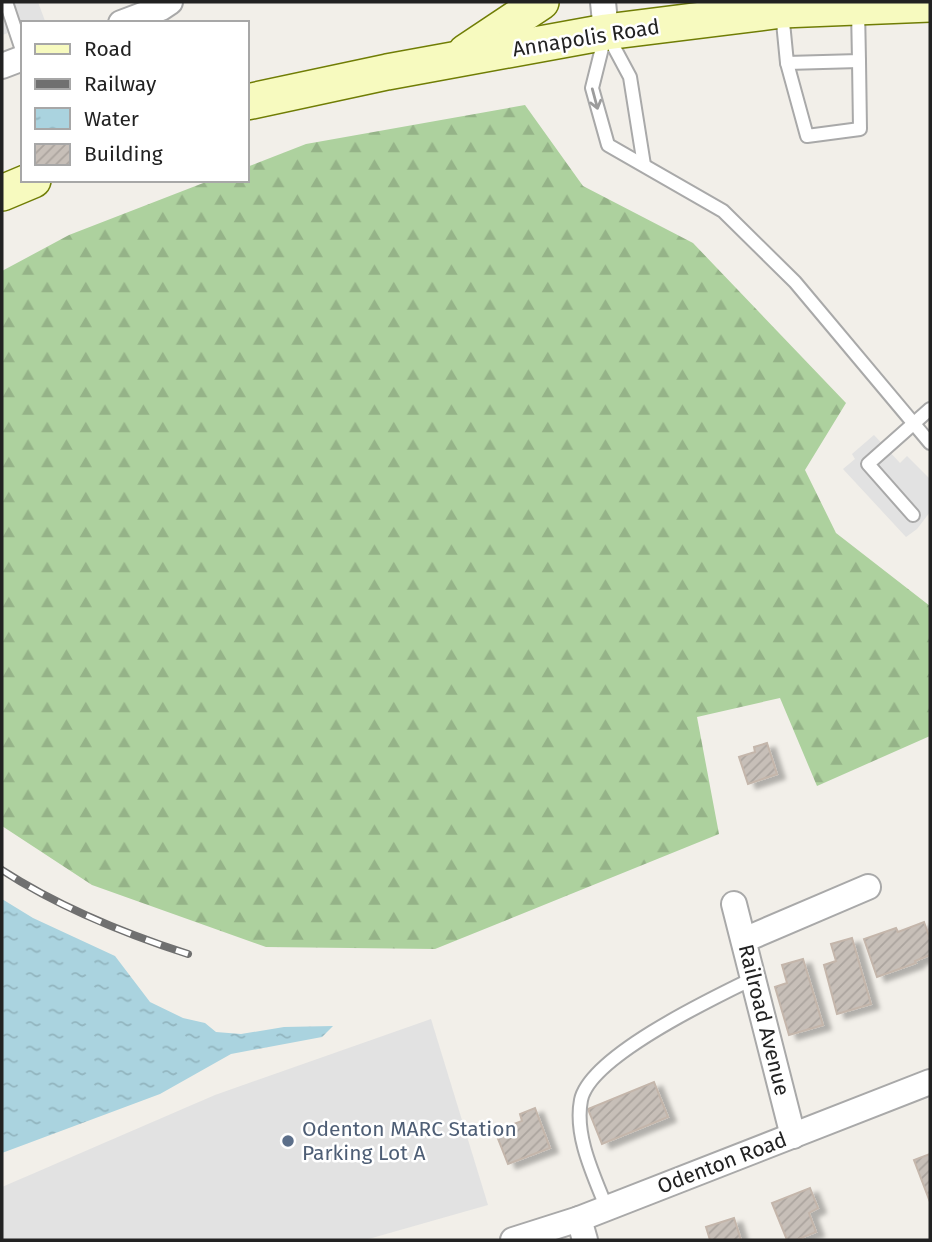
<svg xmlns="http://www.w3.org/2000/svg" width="932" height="1242" viewBox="0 0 932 1242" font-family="'Fira Sans',sans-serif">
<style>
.forest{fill:url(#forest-firs)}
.parking{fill:#e2e2e2}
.water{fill:url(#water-ripples)}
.building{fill:url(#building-hatch);stroke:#c4b6ab;stroke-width:2;filter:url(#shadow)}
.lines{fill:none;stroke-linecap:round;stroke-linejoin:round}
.service-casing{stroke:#a9a9a9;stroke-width:16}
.minor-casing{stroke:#a9a9a9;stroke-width:28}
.secondary-casing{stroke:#707d05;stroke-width:38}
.service{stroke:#fff;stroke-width:12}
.minor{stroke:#fff;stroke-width:24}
.secondary{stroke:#f7fabf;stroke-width:35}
.rail-casing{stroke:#707070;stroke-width:8}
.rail{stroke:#fff;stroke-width:5;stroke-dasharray:16;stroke-linecap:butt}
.oneway{stroke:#9c9c9c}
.service-dot{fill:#5c6f8a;stroke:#fff;stroke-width:2.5}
.labels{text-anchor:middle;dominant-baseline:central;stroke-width:5;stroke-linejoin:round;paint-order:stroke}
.street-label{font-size:21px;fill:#222;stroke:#fff}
.service-label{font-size:21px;fill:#4e5e75;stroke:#fff;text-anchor:start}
</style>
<defs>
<pattern id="forest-firs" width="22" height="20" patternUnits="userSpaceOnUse" patternTransform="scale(1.75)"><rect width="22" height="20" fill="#add19e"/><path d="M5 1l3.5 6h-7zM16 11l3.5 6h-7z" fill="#95b388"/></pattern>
<pattern id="water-ripples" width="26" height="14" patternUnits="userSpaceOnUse" patternTransform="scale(1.75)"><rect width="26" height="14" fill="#aad3df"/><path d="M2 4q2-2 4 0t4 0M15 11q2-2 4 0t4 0" fill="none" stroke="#92b5bf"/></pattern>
<pattern id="building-hatch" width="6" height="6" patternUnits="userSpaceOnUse" patternTransform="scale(1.75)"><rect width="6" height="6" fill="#c7bfb8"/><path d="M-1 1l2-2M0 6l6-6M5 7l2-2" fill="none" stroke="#aba49e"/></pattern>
<filter id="shadow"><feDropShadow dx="8" dy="4.5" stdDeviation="2" flood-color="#0004"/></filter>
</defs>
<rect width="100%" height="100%" fill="#f2efe9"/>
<path class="forest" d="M525,105L583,186L693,243L846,403L805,470L836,533L930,606V736L817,786L780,698L697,717L719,834L435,949L266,947L92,885L2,826V271L69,235L211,180H247V167L306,144Z"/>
<g class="parking">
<path d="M2,2H38L45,21L23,23V28L2,35Z"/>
<path d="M874,435L900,463L907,456L930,479V512L917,529L906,537L843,469L855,459L852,454Z"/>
<path d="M431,1019L488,1205L365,1240H2V1187L215,1095Z"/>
</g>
<path class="water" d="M2,899L33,918L115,956L150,1002L183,1018L205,1023L216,1032L241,1034L284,1027L333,1026L322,1037L231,1054L160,1094L2,1153Z"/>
<g class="building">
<path d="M767,743L777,774L748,784L739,757L755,752L754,747Z"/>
<path d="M924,922L930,939V955L915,961L916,963L877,977L864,939L896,928L898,932Z"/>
<path d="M852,938L871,1004L837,1014L824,965L836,961L831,944Z"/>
<path d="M803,959L823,1025L789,1035L775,987L787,983L782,965Z"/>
<path d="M654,1082L668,1117L602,1144L588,1109Z"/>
<path d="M535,1108L550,1148L508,1164L495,1131L522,1121L520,1114Z"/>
<path d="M930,1154V1202L914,1160Z"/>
<path d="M810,1188L818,1208L809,1213L816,1232L796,1240H787L772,1203Z"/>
<path d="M734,1218L741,1240H710L706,1227Z"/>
</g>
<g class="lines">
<defs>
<g id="service">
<path d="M6,2L23,53"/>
<path d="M782,12L787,63L859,61L858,9"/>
<path d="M605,36L592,88L608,145L723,211L795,282L930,443"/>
<path d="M608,36L630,77L644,165"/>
<path d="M787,63L807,136L860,129L859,61"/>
<path d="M913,515L868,464L930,409"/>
<path d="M607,1209C594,1176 574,1136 581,1100C590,1056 715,997 754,978"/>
</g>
<g id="minor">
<path d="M603,2L606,32"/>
<path d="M121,23L161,8L170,2"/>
<path d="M2,66L23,58"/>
<path d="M734,904L793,1136"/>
<path d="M744,940L868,887"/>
<path d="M579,1219L585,1240"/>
<path d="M513,1240L579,1219L930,1082"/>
</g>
<g id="secondary">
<path d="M466,52L541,2"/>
<path d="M247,102L387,72L606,32L782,10L930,4"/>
<path d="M2,193L33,180"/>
</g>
</defs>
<use href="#service" class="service-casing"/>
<use href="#minor" class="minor-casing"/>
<use href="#secondary" class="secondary-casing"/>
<use href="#service" class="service"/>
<use href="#minor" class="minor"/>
<use href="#secondary" class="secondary"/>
<defs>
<path id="rail" d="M2,870C59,907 123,933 188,954"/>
</defs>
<use href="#rail" class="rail-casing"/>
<use href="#rail" class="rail"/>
</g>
<defs><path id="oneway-shaft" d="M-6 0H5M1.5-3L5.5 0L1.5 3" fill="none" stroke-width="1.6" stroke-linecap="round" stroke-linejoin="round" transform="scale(1.75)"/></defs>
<use class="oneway" href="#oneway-shaft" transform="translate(595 99) rotate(75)"/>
<circle class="service-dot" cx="288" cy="1141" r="7"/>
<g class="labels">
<g class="street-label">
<text transform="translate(586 38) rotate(-9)">Annapolis Road</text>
<text transform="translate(764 1020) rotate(76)">Railroad Avenue</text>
<text transform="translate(722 1163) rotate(-21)">Odenton Road</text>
</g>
<g class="service-label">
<text x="302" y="1129">Odenton MARC Station<tspan x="302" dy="24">Parking Lot A</tspan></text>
</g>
</g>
<rect width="932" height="1242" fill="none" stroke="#222222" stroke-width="7"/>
<rect x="21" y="21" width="228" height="161" fill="#ffffff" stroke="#a7a7a7" stroke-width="2"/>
<rect x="35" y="44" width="35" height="10" fill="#f7fabf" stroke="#a7a7a7" stroke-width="2"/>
<text x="84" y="56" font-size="21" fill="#222222">Road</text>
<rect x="35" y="79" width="35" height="10" fill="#707070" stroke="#a7a7a7" stroke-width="2"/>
<text x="84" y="91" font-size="21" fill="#222222">Railway</text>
<rect x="35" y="108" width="35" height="21" fill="url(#water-ripples)" stroke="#a7a7a7" stroke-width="2"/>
<text x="84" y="126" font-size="21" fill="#222222">Water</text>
<rect x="35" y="144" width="35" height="21" fill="url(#building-hatch)" stroke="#a7a7a7" stroke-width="2"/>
<text x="84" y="161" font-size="21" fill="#222222">Building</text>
</svg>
